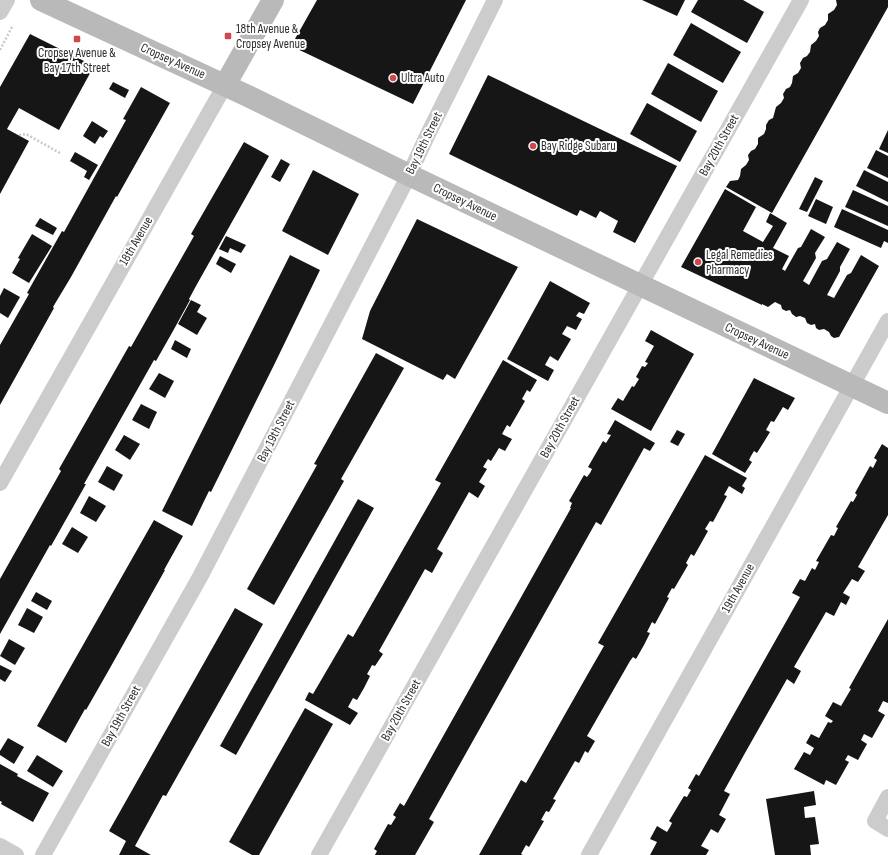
<svg xmlns="http://www.w3.org/2000/svg" width="888" height="855" viewBox="0 0 888 855" font-family="'Sofia Sans Condensed',sans-serif">
<style>
.building{fill:#161616}
.lines{fill:none;stroke-linecap:round;stroke-linejoin:round}
.path{stroke:#c9c9c9;stroke-width:2.5;stroke-dasharray:2 2;stroke-linecap:butt}
.street{stroke:#ccc;stroke-width:16}
.secondary{stroke:#b9b9b9;stroke-width:22}
.poi-dot{fill:#cf484c;stroke:#fff;stroke-width:1.5}
.labels{text-anchor:middle;dominant-baseline:central;stroke-width:4;stroke-linejoin:round;paint-order:stroke}
.poi-label{font-size:13px;fill:#2f2f2f;stroke:#fff;text-anchor:start}
.street-label{font-size:13px;fill:#2f2f2f;stroke:#fff}
</style>
<rect width="100%" height="100%" fill="#fff"/>
<g class="building">
<path d="M317,0H466L413,104L291,46Z"/>
<path d="M642,0H685L677,16Z"/>
<path d="M698,0H743L764,12L747,43L691,12Z"/>
<path d="M836,0H888V7L772,213L726,187L730,181L738,180L740,176L741,169L746,165L749,160L748,155L751,151L755,149L758,144V138L764,134L766,129V125L769,120L773,118L776,107L781,103L784,98L783,94L786,89L790,87L792,83L793,76L798,73L801,68L800,63L803,58L807,56L810,52L811,45L816,41L819,36L818,32L820,28L825,25L828,20V14L834,10L837,5Z"/>
<path d="M691,23L741,52L723,83L673,55Z"/>
<path d="M30,34L94,66L59,130L19,108L7,129L29,141L0,194V87Z"/>
<path d="M668,63L718,91L701,122L651,94Z"/>
<path d="M488,75L677,166L635,243L613,232L618,221L600,211L596,218L580,210L577,216L449,154Z"/>
<path d="M113,82L129,90L125,98L109,89Z"/>
<path d="M141,87L170,103L117,197L116,196L71,277L53,307L54,308L0,405V345L29,294L27,293L36,277L62,231L64,232L126,120L123,119Z"/>
<path d="M647,103L697,131L680,162L630,134Z"/>
<path d="M92,121L108,131L103,138L100,136L95,144L83,136Z"/>
<path d="M888,130V153L879,149Z"/>
<path d="M244,142L269,156L196,286L189,299L190,300L173,331L156,361L154,360L84,484H86L77,500L51,546L50,545L0,634V579L61,471L59,469L129,346L131,347L194,236L191,234Z"/>
<path d="M876,150L888,156V178L867,168Z"/>
<path d="M75,152L98,165L89,180L84,177L87,171L70,161Z"/>
<path d="M281,159L290,164L280,182L271,177Z"/>
<path d="M313,170L359,194L328,255L282,231Z"/>
<path d="M864,170L888,182V202L856,186Z"/>
<path d="M815,177L823,181L807,212L799,209Z"/>
<path d="M725,189L756,207L743,231L763,242L773,226L766,222L770,213L787,223L773,248L789,256L782,269L785,271L798,248L801,247L811,229L825,237L815,253L816,258L803,281L809,285L822,261L827,259L837,242L850,249L840,267V271L827,295L834,298L847,275L851,273L861,255L879,266L839,337L834,338L831,336L829,332L824,329L819,330L816,328L815,324L811,325L807,323L805,318L800,316L796,317L792,314L790,310L786,311L782,309L781,305L775,302L768,307L762,304V305L681,267Z"/>
<path d="M853,190L888,206V226L845,207Z"/>
<path d="M816,199L833,207L826,224L808,216Z"/>
<path d="M842,209L888,230V243L884,241L881,248L834,227Z"/>
<path d="M40,218L57,228L53,235L35,226Z"/>
<path d="M417,219L518,267L455,379L447,374L443,380L362,339L370,311Z"/>
<path d="M32,234L52,246L29,283L12,273L20,259L18,258Z"/>
<path d="M226,236L246,245L241,253L230,248L228,253L219,249Z"/>
<path d="M290,255L320,270L275,363L211,492L209,491L192,526L162,511Z"/>
<path d="M220,256L236,264L231,273L216,264Z"/>
<path d="M550,281L590,303L584,314L579,312L576,316L582,319L576,330L567,326L562,334L571,339L558,361L550,356L545,365L554,370L548,381L507,359Z"/>
<path d="M4,288L20,297L8,318L0,313V296Z"/>
<path d="M191,300L201,305L197,312L207,318L197,335L178,324Z"/>
<path d="M651,330L694,354L651,431L611,409L618,398L623,401L632,386L634,387L639,379L636,377L642,366L645,367L648,363L645,362L654,346L645,341Z"/>
<path d="M175,340L191,349L187,358L171,349Z"/>
<path d="M376,353L404,368L341,479L344,481L274,605L247,589L317,465L314,464Z"/>
<path d="M503,360L537,380L530,392L527,390L522,399L525,401L510,427L507,425L502,434L512,439L505,451L499,448L491,461L488,459L483,467L487,469L479,482L485,486L478,498L469,492L437,549L443,553L432,573L425,569L379,651L383,654L375,666L372,665L370,669L367,674L370,676L364,688L357,700L353,698L348,707L358,713L350,725L305,700L309,692L313,694L348,634L353,637L441,483L435,480Z"/>
<path d="M159,373L174,381L165,398L149,389Z"/>
<path d="M754,378L795,398L788,410L783,407L774,422L771,421L766,430L770,432L757,453L754,451L751,456L749,460L752,462L745,473L712,454Z"/>
<path d="M141,404L157,412L149,429L132,420Z"/>
<path d="M615,420L655,443L650,451L644,448L601,525L596,522L429,819L434,822L415,855H375L377,851L374,849L388,824L391,825L396,817L393,815L400,803L404,806L571,508H570L572,503L569,501L584,475L587,477L590,473L592,469L588,467L603,441L606,443L611,435L607,434Z"/>
<path d="M677,430L685,434L678,446L670,442Z"/>
<path d="M124,435L140,444L130,460L115,450Z"/>
<path d="M882,444L888,448V515L858,567L865,571L858,582L852,579L843,593L850,597L846,605L841,602L834,616L826,612L794,667L801,671L794,684L787,679L745,753L724,791L730,794L719,815L726,819L718,833L711,829L701,846L709,850L706,855H650L657,842L650,839L657,826L667,832L670,827L672,823L669,821L684,796L687,797L691,790L688,788L696,774L699,776L800,597L792,593L800,579L805,581L812,568L815,570L819,562L816,561L831,535L834,536L838,528L836,527L851,501L853,502L857,495L855,493L870,466L873,468L877,460L874,458Z"/>
<path d="M705,455L747,478L742,486L745,488L742,494L729,486L724,495L727,496L713,522L710,521L705,529L708,531L694,556L691,554L686,563L688,565L674,589L672,588L667,597L669,598L655,624L652,622L647,632L650,633L644,645L636,659L633,657L630,661L587,736L595,741L588,753L585,751L579,763L575,761L553,799L556,800L549,812L546,811L541,820L544,821L529,847L526,845L521,854L523,855H479L521,780L526,783L589,672L604,646L598,643Z"/>
<path d="M107,466L123,475L114,491L98,482Z"/>
<path d="M89,496L106,506L96,522L80,513Z"/>
<path d="M358,499L374,508L236,755L220,746Z"/>
<path d="M154,520L183,536L164,570H165L110,668L86,710L85,709L66,743L37,726Z"/>
<path d="M72,527L88,537L78,553L62,544Z"/>
<path d="M36,592L52,601L47,610L31,601Z"/>
<path d="M27,608L43,617L34,633L18,625Z"/>
<path d="M235,608L263,624L166,796L163,795L135,846L151,855H119L126,841L109,831Z"/>
<path d="M888,619V703L883,701L878,711L885,715L872,738L864,734L861,740L867,744L858,760L848,755L845,760L849,762L836,785L826,780L824,785L794,769L804,752L810,755L814,748L806,743L811,734L819,738L828,722L831,723L833,721L825,716L833,702L841,706L851,689L849,688Z"/>
<path d="M9,639L25,648L15,665L0,656Z"/>
<path d="M0,665L12,671L5,682L0,679Z"/>
<path d="M305,708L333,724L259,855H252L229,842Z"/>
<path d="M8,738L24,747L14,764L0,755V751Z"/>
<path d="M37,755L63,771L53,787L27,771Z"/>
<path d="M0,764L18,774L17,776L49,793L33,822L1,804L2,802L0,801Z"/>
<path d="M814,791L816,805L804,807L805,818L815,817L819,844L810,845L811,855H775L766,799Z"/>
</g>
<g class="lines">
<g class="path">
<path d="M0,50L13,25"/>
<path d="M19,135L26,134L60,153"/>
</g>
<g class="street">
<path d="M0,12L7,0"/>
<path d="M0,483L225,85"/>
<path d="M888,797L875,821L888,829"/>
<path d="M0,846L16,855"/>
<path d="M43,855L200,577L409,175L428,134L495,0"/>
<path d="M319,855L801,0"/>
<path d="M589,855L888,321"/>
</g>
<g class="secondary">
<path d="M41,0L250,97L409,175L888,403"/>
<path d="M225,85L273,0"/>
</g>
</g>
<g class="poi-dot">
<rect x="224" y="32" width="8" height="8" rx="2"/>
<rect x="73" y="35" width="8" height="8" rx="2"/>
<circle cx="393" cy="78" r="4"/>
<circle cx="533" cy="146" r="4"/>
<circle cx="698" cy="262" r="4"/>
</g>
<g class="labels">
<g class="poi-label">
<text x="236" y="29">18th Avenue &amp;<tspan x="236" dy="15">Cropsey Avenue</tspan></text>
<text x="77" y="53" text-anchor="middle">Cropsey Avenue &amp;<tspan x="77" dy="15">Bay 17th Street</tspan></text>
<text x="401" y="78">Ultra Auto</text>
<text x="541" y="146">Bay Ridge Subaru</text>
<text x="706" y="255">Legal Remedies<tspan x="706" dy="15">Pharmacy</tspan></text>
</g>
<g class="street-label">
<text transform="translate(173 61) rotate(24)">Cropsey Avenue</text>
<text transform="translate(424 143) rotate(-64)">Bay 19th Street</text>
<text transform="translate(719 145) rotate(-61)">Bay 20th Street</text>
<text transform="translate(465 202) rotate(26)">Cropsey Avenue</text>
<text transform="translate(136 241) rotate(-60)">18th Avenue</text>
<text transform="translate(757 341) rotate(25)">Cropsey Avenue</text>
<text transform="translate(560 427) rotate(-61)">Bay 20th Street</text>
<text transform="translate(276 431) rotate(-63)">Bay 19th Street</text>
<text transform="translate(738 588) rotate(-61)">19th Avenue</text>
<text transform="translate(401 710) rotate(-61)">Bay 20th Street</text>
<text transform="translate(121 716) rotate(-61)">Bay 19th Street</text>
</g>
</g>
</svg>
